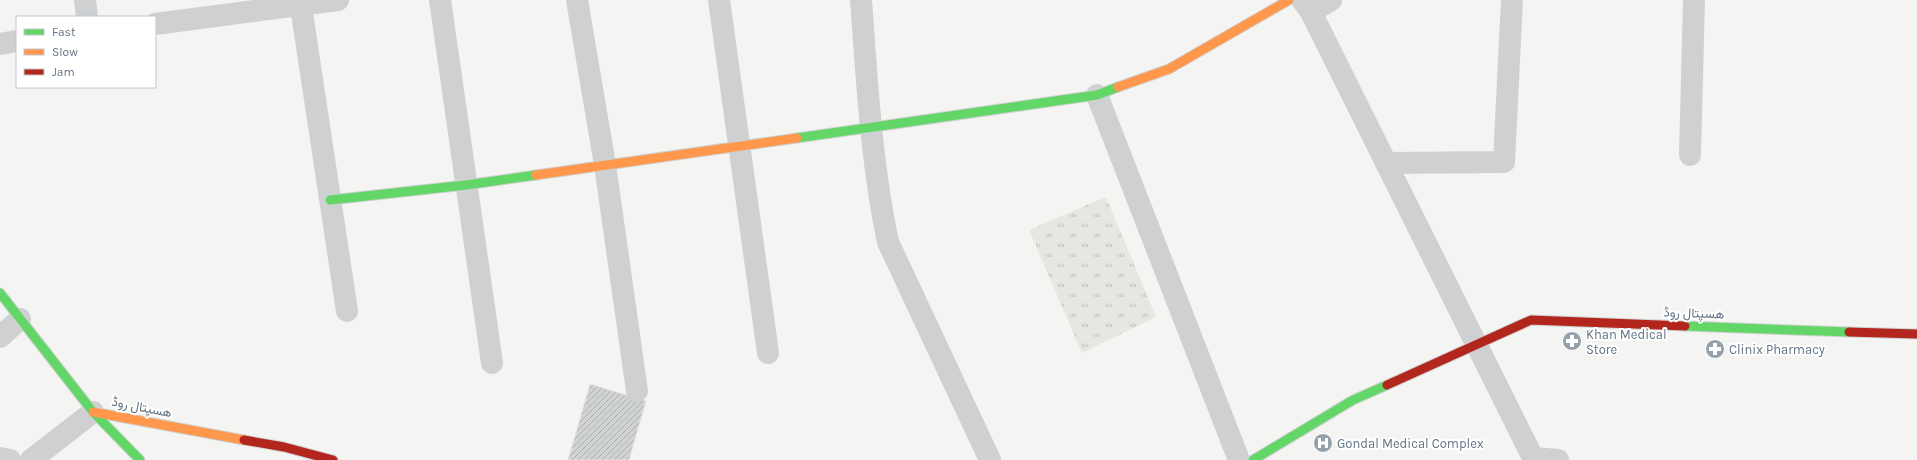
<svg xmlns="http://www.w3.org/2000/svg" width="1917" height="460" viewBox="0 0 1917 460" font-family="Karla,Vazirmatn,sans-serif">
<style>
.grass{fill:url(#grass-tufts)}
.building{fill:url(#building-hatch);stroke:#e4e4e2}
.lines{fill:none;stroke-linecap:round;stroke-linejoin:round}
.fast-casing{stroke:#d0d2d3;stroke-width:11}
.slow-casing{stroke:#d0d2d3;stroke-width:11}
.jam-casing{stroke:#d0d2d3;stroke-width:11}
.street{stroke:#cfd0d1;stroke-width:22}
.fast{stroke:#63d668;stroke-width:9}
.slow{stroke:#ff974d;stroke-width:9}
.jam{stroke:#b3261e;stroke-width:9}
.labels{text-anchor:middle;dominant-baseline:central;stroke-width:4;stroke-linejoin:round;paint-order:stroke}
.street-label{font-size:13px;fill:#617485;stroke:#fff}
.poi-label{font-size:13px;fill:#617485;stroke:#fff;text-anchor:start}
</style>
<defs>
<pattern id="grass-tufts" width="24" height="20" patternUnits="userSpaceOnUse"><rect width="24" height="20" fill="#e4e8e0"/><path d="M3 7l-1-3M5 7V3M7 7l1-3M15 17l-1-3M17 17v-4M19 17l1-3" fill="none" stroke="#bcc1bb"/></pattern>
<pattern id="building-hatch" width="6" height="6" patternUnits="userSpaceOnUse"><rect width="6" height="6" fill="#d1d3d3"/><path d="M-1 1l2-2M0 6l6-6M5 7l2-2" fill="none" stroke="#adb0b1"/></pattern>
</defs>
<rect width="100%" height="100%" fill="#f4f5f2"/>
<path class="grass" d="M1106,197L1156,317L1082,353L1029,230Z"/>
<path class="building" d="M590,384L646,401L629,460H568Z"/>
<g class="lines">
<defs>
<g id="fast">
<path d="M797,138L1097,95L1118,87"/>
<path d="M330,200L466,185L536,175"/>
<path d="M0,293L93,412L140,460"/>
<path d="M1685,326L1849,332"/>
<path d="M1253,460L1353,400L1387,385"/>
</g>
<g id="slow">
<path d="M1118,87L1169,69L1289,0"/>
<path d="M536,175L797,138"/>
<path d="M93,412L244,440"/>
</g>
<g id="jam">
<path d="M1849,332L1917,334"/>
<path d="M1387,385L1531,320L1685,326"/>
<path d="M244,440L284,447L333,460"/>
</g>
</defs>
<use href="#fast" class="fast-casing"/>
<use href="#slow" class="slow-casing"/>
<use href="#jam" class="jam-casing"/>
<g class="street">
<path d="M85,0L87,17"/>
<path d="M300,0L347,311"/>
<path d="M440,0L492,363"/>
<path d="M577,0L605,165L637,391"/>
<path d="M719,0L768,353"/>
<path d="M861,0C867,81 871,162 888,242L990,460"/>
<path d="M1302,0L1311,12L1534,460"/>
<path d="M1311,12L1331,0"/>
<path d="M155,24L338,0"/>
<path d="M0,44L17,41"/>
<path d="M1097,95L1239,460"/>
<path d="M1690,155L1694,0"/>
<path d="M1386,163L1504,162L1512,0"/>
<path d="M0,337L20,319"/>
<path d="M0,458L10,460"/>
<path d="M1533,458L1558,460"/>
<path d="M31,460L93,412"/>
</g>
<use href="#fast" class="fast"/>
<use href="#slow" class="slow"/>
<use href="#jam" class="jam"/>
</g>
<defs>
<symbol id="pharmacy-disc" viewBox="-11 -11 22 22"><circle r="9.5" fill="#94a1ab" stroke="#fff"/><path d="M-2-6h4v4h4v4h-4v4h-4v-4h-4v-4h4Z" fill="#fff"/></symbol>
<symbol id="hospital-disc" viewBox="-11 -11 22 22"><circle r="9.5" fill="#94a1ab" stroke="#fff"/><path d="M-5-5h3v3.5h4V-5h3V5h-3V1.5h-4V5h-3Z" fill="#fff"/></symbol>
</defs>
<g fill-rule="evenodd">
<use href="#pharmacy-disc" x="1561" y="330" width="22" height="22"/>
<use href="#pharmacy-disc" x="1704" y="338" width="22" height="22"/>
<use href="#hospital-disc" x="1312" y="432" width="22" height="22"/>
</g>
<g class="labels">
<g class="street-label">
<text transform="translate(1694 313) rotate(2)">ھسپتال روڈ</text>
<text transform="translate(142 407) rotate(11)">ھسپتال روڈ</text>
</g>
<g class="poi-label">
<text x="1586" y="334">Khan Medical<tspan x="1586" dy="15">Store</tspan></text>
<text x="1729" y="349">Clinix Pharmacy</text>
<text x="1337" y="443">Gondal Medical Complex</text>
</g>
</g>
<rect x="16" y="16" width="140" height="72" fill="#ffffff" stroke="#c0c7ce"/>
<rect x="24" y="29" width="20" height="6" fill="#63d668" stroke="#c0c7ce"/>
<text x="52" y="36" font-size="12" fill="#617485">Fast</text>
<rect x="24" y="49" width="20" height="6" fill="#ff974d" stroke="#c0c7ce"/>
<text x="52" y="56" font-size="12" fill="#617485">Slow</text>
<rect x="24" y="69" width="20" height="6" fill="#b3261e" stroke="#c0c7ce"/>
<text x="52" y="76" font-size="12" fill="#617485">Jam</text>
</svg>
